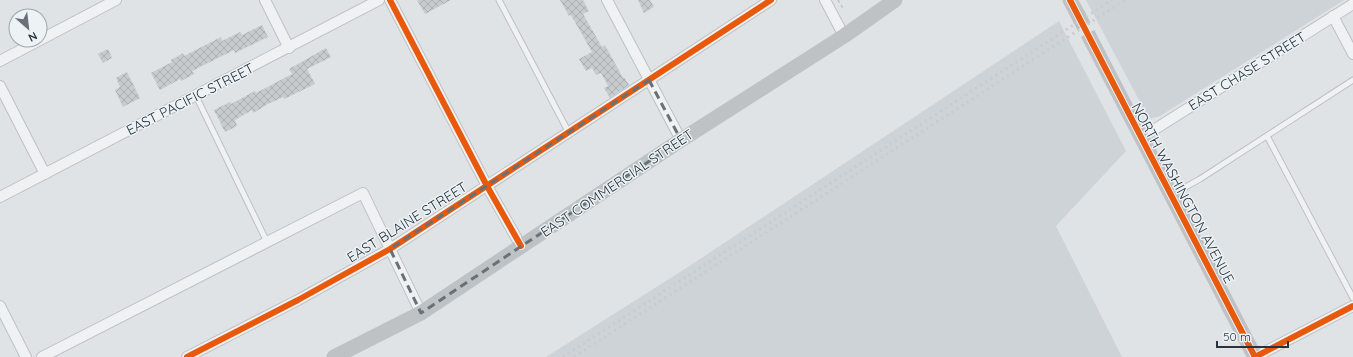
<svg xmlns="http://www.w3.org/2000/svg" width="1353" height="357" viewBox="0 0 1353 357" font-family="Quicksand,sans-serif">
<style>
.built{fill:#ced3d8}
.building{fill:url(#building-cross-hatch)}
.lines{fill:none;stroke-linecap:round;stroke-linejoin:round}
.secondary-tunnel{stroke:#bbc0c4;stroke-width:15;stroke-dasharray:15 8;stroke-linecap:butt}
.lane-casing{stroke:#bec1c3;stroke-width:7}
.street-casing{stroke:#bec1c3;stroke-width:12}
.path{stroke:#bfc3c5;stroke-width:1.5;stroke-dasharray:3 3;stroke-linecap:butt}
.lane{stroke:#eff1f2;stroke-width:5}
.street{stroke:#eff1f2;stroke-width:10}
.secondary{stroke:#bec2c5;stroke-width:15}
.rail{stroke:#c9cbcd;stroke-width:3;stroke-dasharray:2 4;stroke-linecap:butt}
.cycleway-casing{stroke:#edf2f5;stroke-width:8}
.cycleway{stroke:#e8590c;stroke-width:6}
.marked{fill:none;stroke:#687178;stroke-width:3;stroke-dasharray:8 5;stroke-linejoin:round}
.labels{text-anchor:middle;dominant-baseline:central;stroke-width:3;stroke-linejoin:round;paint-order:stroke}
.street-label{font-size:14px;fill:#27333e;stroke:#edf2f5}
</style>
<defs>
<pattern id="building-cross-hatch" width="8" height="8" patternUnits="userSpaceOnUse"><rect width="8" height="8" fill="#c8cbcd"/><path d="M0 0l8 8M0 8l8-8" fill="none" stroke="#acafb1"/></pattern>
</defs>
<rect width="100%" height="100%" fill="#e0e3e5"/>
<g class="built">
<path d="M1086,0H1344L1160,116L1149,119Z"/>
<path d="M1059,21L1126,151L1056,226L1122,357H546L691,265Z"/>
</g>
<g class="building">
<path d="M417,0H451L425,14Z"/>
<path d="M560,0H583L589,11L583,14L602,47L605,45L623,78L624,77L629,85L610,98L604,88L608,86L601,73L596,75L592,68L586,71L579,59L592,52L571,15L569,16Z"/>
<path d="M638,0H650L654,7L644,13Z"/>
<path d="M262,25L268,37L235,53L234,50L192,71L194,74L181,81L180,79L160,90L151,73L172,62L171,60L183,53L184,56L221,37L222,41L240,32L242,35Z"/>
<path d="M326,48L331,57L307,69L315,84L284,99L283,97L268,104L253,113L252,110L235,120L237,126L225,132L214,110L230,102L231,104L255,91L256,93L292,74L289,69Z"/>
<path d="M108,49L112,58L103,63L98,54Z"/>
<path d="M127,72L140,98L123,107L115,90L120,87L116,78Z"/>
</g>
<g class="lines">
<path class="secondary-tunnel" d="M1077,13L1091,40"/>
<defs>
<g id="lane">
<path d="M499,0L569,133"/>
<path d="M196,96L267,242"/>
<path d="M1267,136L1353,298"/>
<path d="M1173,194L1200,179L1353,80"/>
</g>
<g id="street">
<path d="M265,0L289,48"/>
<path d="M390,0L487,186L521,246"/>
<path d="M607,0L681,140"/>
<path d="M825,0L844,36"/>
<path d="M1333,16L1353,54"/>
<path d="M0,61L116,0"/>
<path d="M0,86L45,174"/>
<path d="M1141,138L1353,4"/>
<path d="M0,197L379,0"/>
<path d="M0,306L26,357"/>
<path d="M42,357L363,193L421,313"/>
<path d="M187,357L298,300L390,249L771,0"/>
<path d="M1255,357L1353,306"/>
</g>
</defs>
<use href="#lane" class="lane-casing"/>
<use href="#street" class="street-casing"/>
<path class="path" d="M838,0L844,10"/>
<use href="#lane" class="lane"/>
<use href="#street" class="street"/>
<g class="secondary">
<path d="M1070,0L1077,13"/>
<path d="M1091,40L1255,357"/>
<path d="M334,357L421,313L681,140L844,36L895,0"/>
</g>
<g class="rail">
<path d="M563,357L1112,0"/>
<path d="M574,357L1125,0"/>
</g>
<defs>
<g id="cycleway">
<path d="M390,0L487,186L521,246"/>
<path d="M1070,0L1255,357"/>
<path d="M187,357L298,300L390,249L771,0"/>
<path d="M1255,357L1353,306"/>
</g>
</defs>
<use href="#cycleway" class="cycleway-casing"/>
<use href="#cycleway" class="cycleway"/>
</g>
<path class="marked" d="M649,80L681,140L421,313L390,249Z"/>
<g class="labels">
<g class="street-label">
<text transform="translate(1247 71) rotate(-32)">EAST CHASE STREET</text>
<text transform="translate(190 99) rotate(-27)">EAST PACIFIC STREET</text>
<text transform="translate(617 183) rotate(-34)">EAST COMMERCIAL STREET</text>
<text transform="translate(1183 193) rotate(62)">NORTH WASHINGTON AVENUE</text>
<text transform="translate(407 222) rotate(-32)">EAST BLAINE STREET</text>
</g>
</g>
<g transform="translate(28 28) rotate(152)"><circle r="19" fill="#edf2f5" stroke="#9ea6ac"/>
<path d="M0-3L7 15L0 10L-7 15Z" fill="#687178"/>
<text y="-6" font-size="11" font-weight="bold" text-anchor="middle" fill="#27333e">N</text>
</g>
<path d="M1217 341v6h71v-6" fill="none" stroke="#27333e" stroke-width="2"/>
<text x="1223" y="341" font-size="12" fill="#27333e" stroke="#edf2f5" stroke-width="3" paint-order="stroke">50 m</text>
</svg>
